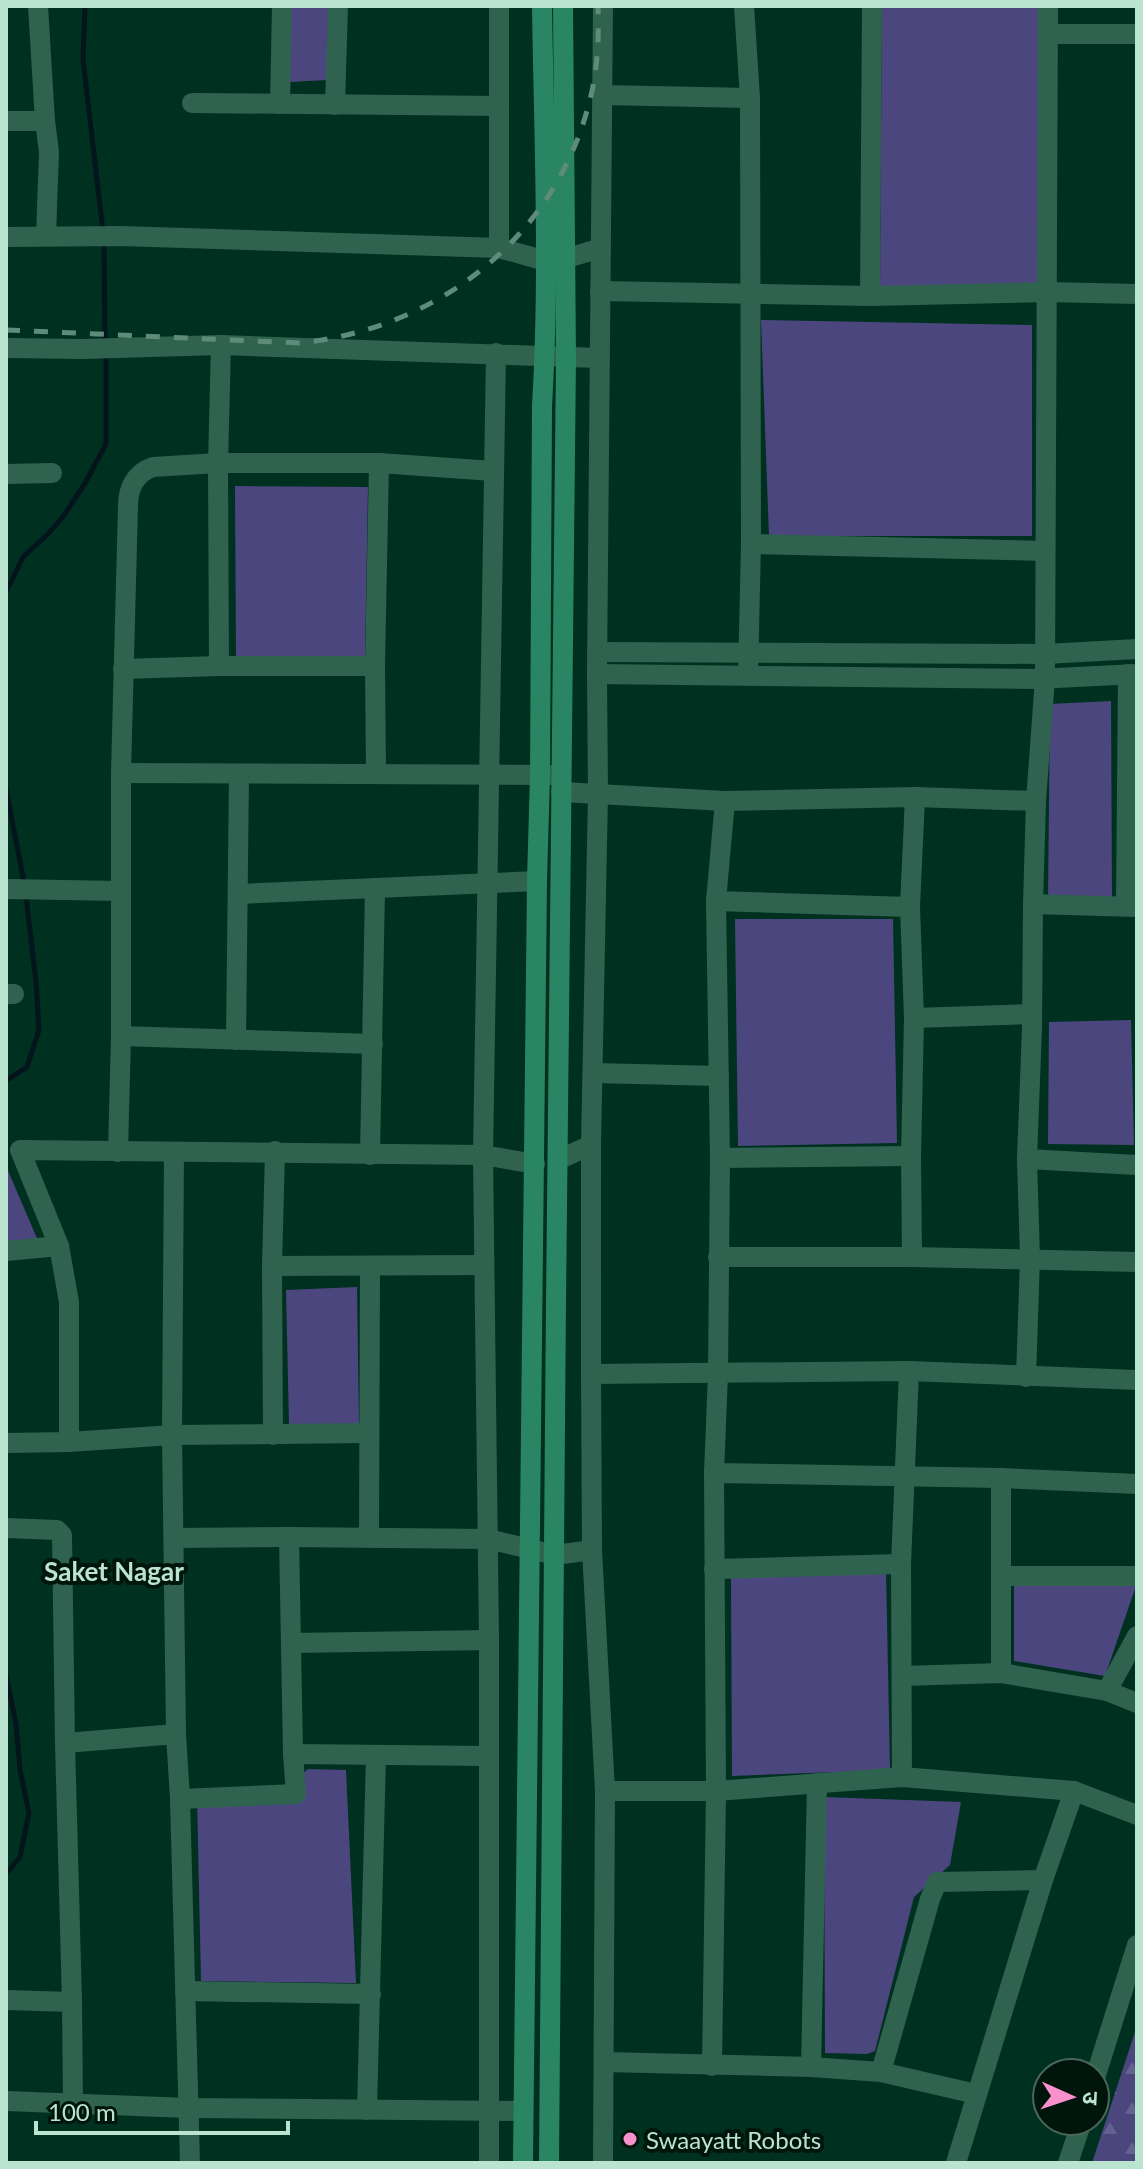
<svg xmlns="http://www.w3.org/2000/svg" width="1143" height="2169" viewBox="0 0 1143 2169" font-family="Lato,'Noto Sans Devanagari',sans-serif">
<style>
.forest{fill:url(#forest-firs)}
.park{fill:#4b477e}
.lines{fill:none;stroke-linecap:round;stroke-linejoin:round}
.stream{stroke:#03141c;stroke-width:5}
.minor{stroke:#30634f;stroke-width:20}
.tertiary{stroke:#30634f;stroke-width:20}
.secondary{stroke:#2a8564;stroke-width:20}
.rail{stroke:#5f8b7a;stroke-width:5;stroke-dasharray:14 14;stroke-linecap:butt}
.poi-dot{fill:#f890cc;stroke:#00150c;stroke-width:3}
.labels{text-anchor:middle;dominant-baseline:central;stroke-width:8;stroke-linejoin:round;paint-order:stroke}
.poi-label{font-size:24px;fill:#bae3d0;stroke:#00150c;text-anchor:start}
.neighbourhood-label{font-size:26px;font-weight:bold;fill:#bae3d0;stroke:#00150c}
</style>
<defs>
<pattern id="forest-firs" width="22" height="20" patternUnits="userSpaceOnUse" patternTransform="scale(2)"><rect width="22" height="20" fill="#4b477e"/><path d="M5 1l3.5 6h-7zM16 11l3.5 6h-7z" fill="#63618f"/></pattern>
</defs>
<rect width="100%" height="100%" fill="#003020"/>
<path class="forest" d="M1137,2026V2163H1092Z"/>
<g class="park">
<path d="M289,6H329L328,80L289,82Z"/>
<path d="M882,6H1039L1038,283L880,291Z"/>
<path d="M761,320L1032,325V536H769Z"/>
<path d="M235,486L368,487L365,658H236Z"/>
<path d="M1111,701L1112,899L1048,902L1050,704Z"/>
<path d="M735,919H893L897,1143L738,1146Z"/>
<path d="M1131,1020L1134,1145L1048,1144L1049,1022Z"/>
<path d="M6,1166L36,1236L38,1239L6,1242Z"/>
<path d="M357,1287L359,1426L289,1424L286,1290Z"/>
<path d="M886,1572L890,1770L732,1776L731,1578Z"/>
<path d="M1137,1583L1105,1676L1014,1661V1585L1134,1586Z"/>
<path d="M308,1769L346,1770L356,1983L201,1981L197,1796L285,1791Z"/>
<path d="M824,1797L961,1802L950,1865L914,1897L875,2051L867,2054L825,2053Z"/>
</g>
<g class="lines">
<g class="stream">
<path d="M85,6L83,59L103,232"/>
<path d="M104,242L105,344"/>
<path d="M6,592L23,557L48,534L62,518L84,485L106,444V354"/>
<path d="M6,789L24,882"/>
<path d="M6,1081L27,1067L39,1030L36,982L26,896"/>
<path d="M6,1674L16,1724L20,1770L29,1813L20,1857L6,1874"/>
</g>
<g class="minor">
<path d="M38,6L45,121L49,152L46,236"/>
<path d="M499,6V248"/>
<path d="M744,6L750,98L751,544L748,675"/>
<path d="M1048,34H1137"/>
<path d="M602,95L750,98"/>
<path d="M192,103L499,106"/>
<path d="M280,104L282,6"/>
<path d="M335,105L338,6"/>
<path d="M6,121H45"/>
<path d="M6,237L121,236L499,248L546,261L564,259L601,248"/>
<path d="M600,291L870,296L1047,292L1137,294"/>
<path d="M870,296L872,6"/>
<path d="M6,474L52,473"/>
<path d="M751,544L1045,551"/>
<path d="M597,652L1045,654L1137,649"/>
<path d="M219,666L218,463L221,345"/>
<path d="M123,669L219,666H375"/>
<path d="M597,674L1036,679L1137,674"/>
<path d="M121,773L557,775"/>
<path d="M376,774L375,666L379,463"/>
<path d="M561,792L725,801L915,797L1036,801"/>
<path d="M6,889L120,891"/>
<path d="M238,894L537,881"/>
<path d="M716,901L910,907"/>
<path d="M1033,904L1137,907"/>
<path d="M1126,906L1128,674"/>
<path d="M6,994H14"/>
<path d="M914,1018L1032,1014"/>
<path d="M121,1036L373,1044"/>
<path d="M236,1040L239,774"/>
<path d="M593,1073L719,1076"/>
<path d="M118,1152L121,1036V773L128,506C128,489 135,473 153,467L218,463H379L493,471"/>
<path d="M174,1152L172,1435L176,1734L180,1799L190,2163"/>
<path d="M370,1155L375,888"/>
<path d="M720,1158L911,1156"/>
<path d="M1027,1159L1137,1165"/>
<path d="M558,1160L591,1145"/>
<path d="M6,1251L59,1246"/>
<path d="M718,1257H912L1137,1262"/>
<path d="M912,1257L911,1156L914,1018L910,907L915,797"/>
<path d="M272,1266L483,1265"/>
<path d="M591,1374L909,1371L1137,1380"/>
<path d="M1026,1377L1030,1258L1027,1159L1032,1028L1033,904L1036,801L1045,678L1048,6"/>
<path d="M273,1435L272,1266L275,1151"/>
<path d="M69,1442V1302L59,1246L20,1150L483,1155L535,1164"/>
<path d="M6,1443L69,1442L172,1435L368,1433"/>
<path d="M714,1473L1001,1478L1137,1484"/>
<path d="M1001,1478V1673"/>
<path d="M6,1528L57,1530L62,1535L65,1743"/>
<path d="M174,1538L289,1537L488,1539L555,1555L592,1550"/>
<path d="M369,1538L370,1266"/>
<path d="M714,1569L901,1564"/>
<path d="M1002,1576H1137"/>
<path d="M292,1643L489,1640"/>
<path d="M903,1676L1001,1673L1107,1691L1137,1703"/>
<path d="M1107,1691L1137,1636"/>
<path d="M293,1754L488,1756"/>
<path d="M902,1777L901,1564L909,1371"/>
<path d="M605,1791H716L902,1777L1074,1791L1137,1815"/>
<path d="M180,1799L296,1794L293,1754L289,1537"/>
<path d="M185,1991L371,1994"/>
<path d="M6,2000L72,2002"/>
<path d="M604,2062L811,2067L881,2072L976,2094"/>
<path d="M712,2066L716,1791L714,1473L718,1374L720,1158L716,901L725,801"/>
<path d="M811,2067L817,1783"/>
<path d="M881,2072L930,1899L937,1882L1043,1880"/>
<path d="M1095,2078L1137,1945"/>
<path d="M73,2103L72,2002L65,1743L176,1734"/>
<path d="M367,2110L376,1755"/>
<path d="M489,2163V1640L483,1155L496,353"/>
<path d="M603,2163L605,1791L592,1550L591,1374V1145L598,794L597,674L603,6"/>
<path d="M956,2163L1043,1880L1074,1791"/>
<path d="M1068,2163L1082,2121"/>
</g>
<g class="tertiary">
<path d="M6,348L82,349L221,345L599,358"/>
<path d="M6,2101L188,2108L523,2111"/>
</g>
<g class="secondary">
<path d="M523,2163L537,881L540,775L542,406C550,273 544,139 542,6"/>
<path d="M549,2163L556,1301L566,358L563,6"/>
</g>
<path class="rail" d="M6,330L300,343C442,328 561,233 592,91C598,63 599,34 598,6"/>
</g>
<circle class="poi-dot" cx="630" cy="2139" r="8"/>
<g class="labels">
<g class="poi-label">
<text x="646" y="2139">Swaayatt Robots</text>
</g>
<g class="neighbourhood-label">
<text x="114" y="1571">Saket Nagar</text>
</g>
</g>
<rect width="1143" height="2169" fill="none" stroke="#bae3d0" stroke-width="16"/>
<g transform="translate(1071 2097) rotate(93)"><circle r="38" fill="#00150c" stroke="#4a675a" stroke-width="2"/>
<path d="M0-6L14 30L0 20L-14 30Z" fill="#f890cc"/>
<text y="-12" font-size="22" font-weight="bold" text-anchor="middle" fill="#bae3d0">उ</text>
</g>
<path d="M36 2121v12h252v-12" fill="none" stroke="#bae3d0" stroke-width="4"/>
<text x="48" y="2121" font-size="24" fill="#bae3d0" stroke="#00150c" stroke-width="6" paint-order="stroke">100 m</text>
</svg>
